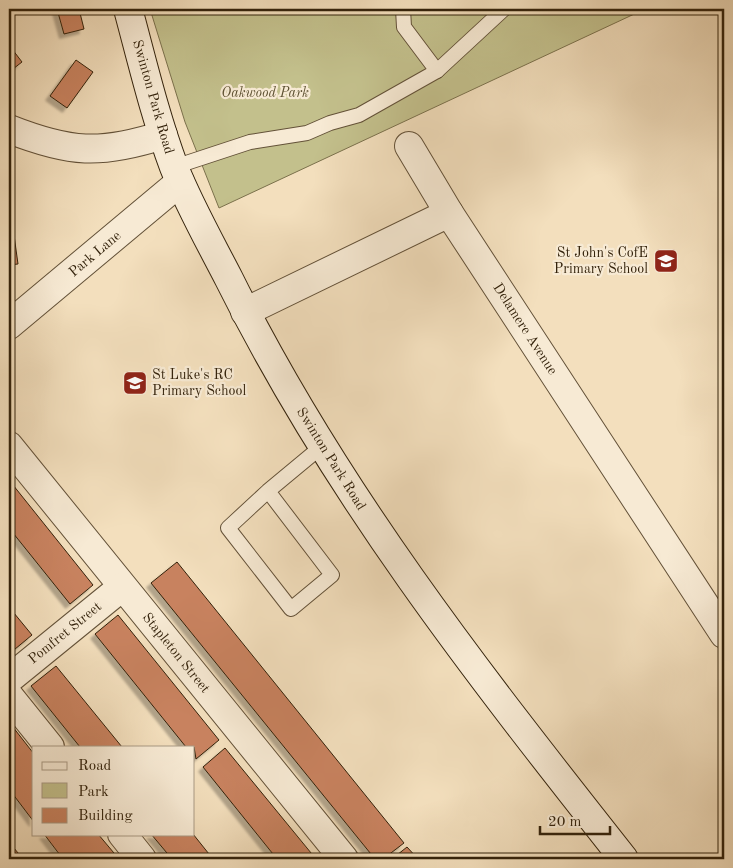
<svg xmlns="http://www.w3.org/2000/svg" width="733" height="868" viewBox="0 0 733 868" font-family="'Old Standard TT',serif">
<style>
.green{fill:#c3c08c;stroke:#7b714c}
.building{fill:#c8825f;stroke:#33220b;filter:url(#shadow)}
.lines{fill:none;stroke-linecap:round;stroke-linejoin:round}
.lane-casing{stroke:#635138;stroke-width:16}
.street-casing{stroke:#635138;stroke-width:30}
.secondary-casing{stroke:#33220b;stroke-width:30}
.lane{stroke:#f7ead4;stroke-width:14}
.street{stroke:#f7ead4;stroke-width:28}
.secondary{stroke:#f7ead4;stroke-width:28}
.labels{text-anchor:middle;dominant-baseline:central;stroke-width:4.5;stroke-linejoin:round;paint-order:stroke}
.park-label{font-size:14px;font-style:italic;fill:#5e5132;stroke:#f7ead4}
.street-label{font-size:14px;fill:#33220b;stroke:#f7ead4}
.poi-label{font-size:14px;fill:#33220b;stroke:#f7ead4;text-anchor:end}
</style>
<defs>
<filter id="shadow"><feDropShadow dx="-4.5" dy="4.5" stdDeviation="1" flood-color="#0004"/></filter>
</defs>
<rect width="100%" height="100%" fill="#f3dfbd"/>
<filter id="stains"><feTurbulence type="fractalNoise" baseFrequency=".004" numOctaves="4"/><feColorMatrix values="0 0 0 0 .2 0 0 0 0 .09 0 0 0 0 .02 0 0 0 .5 -.17"/></filter>
<radialGradient id="worn" r=".72"><stop offset=".6" stop-color="#630" stop-opacity="0"/><stop offset="1" stop-color="#630" stop-opacity=".3"/></radialGradient>
<path class="green" d="M150,9H645L219,208L185,122Z"/>
<g class="building">
<path d="M57,9H79L84,29L64,34Z"/>
<path d="M9,45L22,62L9,72Z"/>
<path d="M76,60L93,72L67,108L50,96Z"/>
<path d="M9,199L18,264L9,265Z"/>
<path d="M9,480L93,585L70,604L9,528Z"/>
<path d="M177,562L404,843L383,859H375L151,583Z"/>
<path d="M9,607L32,635L9,654Z"/>
<path d="M118,615L219,740L196,759L194,747H186L95,634Z"/>
<path d="M56,666L122,747H80L31,686Z"/>
<path d="M9,722L34,754V822L9,789Z"/>
<path d="M225,748L316,859H277L203,767Z"/>
<path d="M44,834H98L119,859H63Z"/>
<path d="M151,834H193L213,859H172Z"/>
<path d="M9,842L23,859H9Z"/>
<path d="M407,847L418,859H392Z"/>
</g>
<g class="lines">
<defs>
<g id="lane">
<path d="M403,9L404,27L437,71"/>
<path d="M174,167L250,142L307,133L330,123L359,115L437,71L504,9"/>
<path d="M268,491L228,528L291,609L332,575L268,491L321,447"/>
</g>
<g id="street">
<path d="M9,129C70,153 100,155 163,135"/>
<path d="M409,146L449,213"/>
<path d="M245,312L449,213L724,634"/>
<path d="M9,325L180,182"/>
<path d="M9,446L344,859"/>
<path d="M9,679L122,587"/>
<path d="M9,696L50,747"/>
<path d="M122,834L142,859"/>
</g>
<path id="secondary" d="M128,9C142,61 155,116 174,167C189,205 210,242 229,279C334,491 478,674 624,859"/>
</defs>
<use href="#lane" class="lane-casing"/>
<use href="#street" class="street-casing"/>
<use href="#secondary" class="secondary-casing"/>
<use href="#lane" class="lane"/>
<use href="#street" class="street"/>
<use href="#secondary" class="secondary"/>
</g>
<defs>
<symbol id="school-square" viewBox="-11 -11 22 22"><rect x="-9" y="-9" width="18" height="18" rx="4" fill="#8f2418" stroke="#f7ead4"/><path d="M0-5L7-2L0 1L-7-2ZM-4 1L0 2.5L4 1V4Q0 6-4 4Z" fill="#fff"/></symbol>
</defs>
<g fill-rule="evenodd">
<use href="#school-square" x="652" y="247" width="28" height="28"/>
<use href="#school-square" x="121" y="369" width="28" height="28"/>
</g>
<g class="labels">
<g class="park-label">
<text x="265" y="93">Oakwood Park</text>
</g>
<g class="street-label">
<text transform="translate(153 97) rotate(74)">Swinton Park Road</text>
<text transform="translate(95 254) rotate(-40)">Park Lane</text>
<text transform="translate(525 329) rotate(57)">Delamere Avenue</text>
<text transform="translate(331 459) rotate(58)">Swinton Park Road</text>
<text transform="translate(65 633) rotate(-39)">Pomfret Street</text>
<text transform="translate(176 653) rotate(51)">Stapleton Street</text>
</g>
<g class="poi-label">
<text x="648" y="253">St John's CofE<tspan x="648" dy="16">Primary School</tspan></text>
<text x="152" y="375" text-anchor="start">St Luke's RC<tspan x="152" dy="16">Primary School</tspan></text>
</g>
</g>
<rect width="733" height="868" fill="none" stroke="#f3dfbd" stroke-width="30"/>
<rect x="10" y="10" width="713" height="848" fill="none" stroke="#33220b" stroke-width="2.5"/>
<rect x="15" y="15" width="703" height="838" fill="none" stroke="#33220b"/>
<rect x="32" y="746" width="162" height="90" fill="#f7ead4" stroke="#a99a84"/>
<rect x="42" y="762" width="25" height="8" fill="#f7ead4" stroke="#a99a84"/>
<text x="78" y="770" font-size="15" fill="#33220b">Road</text>
<rect x="42" y="783" width="25" height="15" fill="#c3c08c" stroke="#a99a84"/>
<text x="78" y="796" font-size="15" fill="#33220b">Park</text>
<rect x="42" y="808" width="25" height="15" fill="#c8825f" stroke="#a99a84"/>
<text x="78" y="820" font-size="15" fill="#33220b">Building</text>
<path d="M540 826v8h70v-8" fill="none" stroke="#33220b" stroke-width="2.5"/>
<text x="548" y="826" font-size="15" fill="#33220b" stroke="#f7ead4" stroke-width="4" paint-order="stroke">20 m</text>
<rect width="100%" height="100%" filter="url(#stains)"/>
<rect width="100%" height="100%" fill="url(#worn)"/>
</svg>
